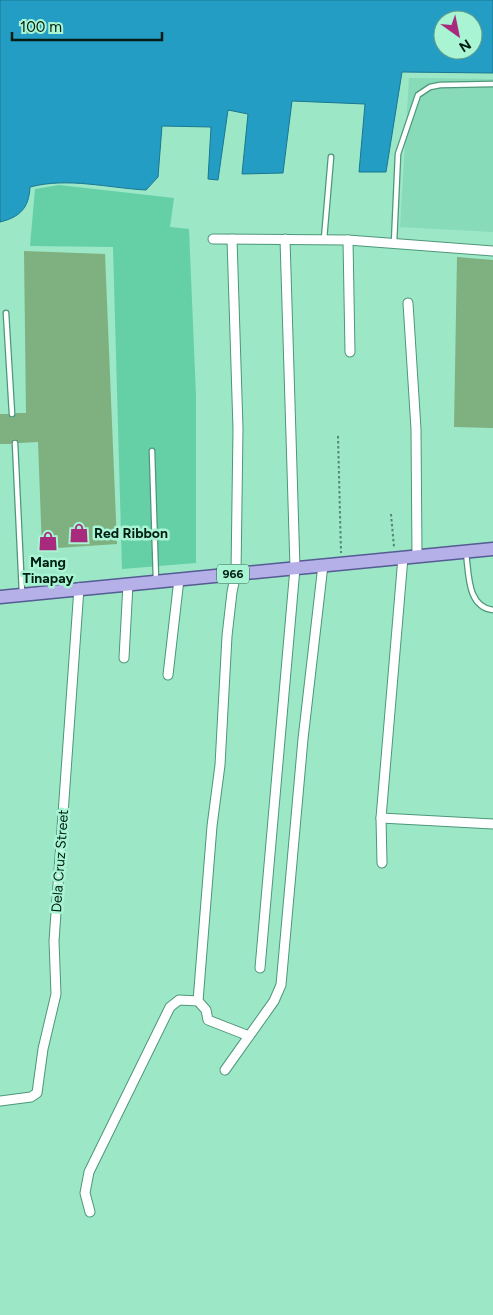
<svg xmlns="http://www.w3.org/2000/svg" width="493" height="1315" viewBox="0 0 493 1315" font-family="Figtree,sans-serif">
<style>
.built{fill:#87dbb8}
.green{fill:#65cfa6}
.water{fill:#249dc5;stroke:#197790;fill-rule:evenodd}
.building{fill:#7eb080}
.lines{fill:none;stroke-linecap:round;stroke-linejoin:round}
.service-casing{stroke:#4d977a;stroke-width:7}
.minor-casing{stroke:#4d977a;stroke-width:11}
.primary-casing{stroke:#555b93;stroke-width:15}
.path{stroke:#528871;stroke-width:2;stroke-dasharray:2.5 2.5;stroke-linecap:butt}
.service{stroke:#fff;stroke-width:4.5}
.minor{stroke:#fff;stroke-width:9}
.primary{stroke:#b5b0e8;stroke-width:12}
.labels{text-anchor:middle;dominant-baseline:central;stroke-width:5;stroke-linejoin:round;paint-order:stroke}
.shield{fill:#a8f4d3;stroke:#325e4d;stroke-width:1}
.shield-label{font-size:12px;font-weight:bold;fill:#001e13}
.poi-label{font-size:14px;font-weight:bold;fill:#001e13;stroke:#a8f4d3;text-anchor:start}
.street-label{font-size:14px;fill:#001e13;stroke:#a8f4d3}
</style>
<rect width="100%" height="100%" fill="#9ce7c6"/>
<path class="built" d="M409,78L493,79V232L400,227Z"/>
<path class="green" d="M59,185L174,198L170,227L189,229L196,396V563L122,569L113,247L30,246L35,189Z"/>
<path class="water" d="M0,0H493V73L402,72L386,172H359L365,104L292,101L283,173L242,174L248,114L228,110L218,180L208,179L211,127L162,126L158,177L146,190C108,188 68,177 30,187C29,208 20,217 0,222ZM443,20H473V50H443Z"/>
<g class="building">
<path d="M24,251L105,254L117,544L42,549L38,442L19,443L14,439L11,444H0V414H8L12,418L16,413H26Z"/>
<path d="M457,257L493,260V428L454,427Z"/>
</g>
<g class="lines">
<defs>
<g id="service">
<path d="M324,239L331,157"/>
<path d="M394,243L398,154L418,95L430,87L440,85L493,84"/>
<path d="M6,313L12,414"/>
<path d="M15,443L22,593"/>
<path d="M152,451L156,580"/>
<path d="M466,553C469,574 467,607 493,610"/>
</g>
<g id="minor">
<path d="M213,239L348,240L493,251"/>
<path d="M232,239L238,429L236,573L232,592L227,636L220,765L212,826L198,1001L206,1010L208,1020L249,1036"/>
<path d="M348,240L350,352"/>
<path d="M408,303L416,429L417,556"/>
<path d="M124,658L128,584"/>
<path d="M168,675L179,579"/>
<path d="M381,818L493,824"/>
<path d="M382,863L381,818L403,557"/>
<path d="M260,968L295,568L285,239"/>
<path d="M225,1070L274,1001L281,985L303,739L323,565"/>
<path d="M0,1101L31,1097L37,1093L43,1049L56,994L54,941L79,588"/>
<path d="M90,1212L85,1193L89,1172L170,1007L179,1000L198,1001"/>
</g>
<path id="primary" d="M0,597L493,549"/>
</defs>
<use href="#service" class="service-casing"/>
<use href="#minor" class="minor-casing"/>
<use href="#primary" class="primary-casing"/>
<g class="path">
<path d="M338,436L341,553"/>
<path d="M391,514L394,547"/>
</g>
<use href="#service" class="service"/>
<use href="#minor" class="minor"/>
<use href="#primary" class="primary"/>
</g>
<defs>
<symbol id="shop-bare" viewBox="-9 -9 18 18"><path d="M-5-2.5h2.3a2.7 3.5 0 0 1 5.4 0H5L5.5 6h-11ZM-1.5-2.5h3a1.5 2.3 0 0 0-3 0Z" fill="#a82a7c" stroke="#a8f4d3" stroke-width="2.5" paint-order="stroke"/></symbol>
</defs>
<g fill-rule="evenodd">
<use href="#shop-bare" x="65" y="519" width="28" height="28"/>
<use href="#shop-bare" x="34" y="527" width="28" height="28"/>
</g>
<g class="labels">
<rect class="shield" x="217" y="564.5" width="32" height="19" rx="4"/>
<g class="shield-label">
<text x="233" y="574">966</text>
</g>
<g class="poi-label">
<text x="94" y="533">Red Ribbon</text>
<text x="48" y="562" text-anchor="middle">Mang<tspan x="48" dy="16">Tinapay</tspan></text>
</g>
<g class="street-label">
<text transform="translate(60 861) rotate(-86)">Dela Cruz Street</text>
</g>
</g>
<g transform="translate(458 35) rotate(147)"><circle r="24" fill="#a8f4d3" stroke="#659e86"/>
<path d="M0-4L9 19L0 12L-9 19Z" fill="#a82a7c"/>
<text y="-8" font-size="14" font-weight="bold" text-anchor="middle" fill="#001e13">N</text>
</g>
<path d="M12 32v8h150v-8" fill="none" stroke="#001e13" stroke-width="2.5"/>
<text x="20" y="32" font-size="15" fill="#001e13" stroke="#a8f4d3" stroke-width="4" paint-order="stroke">100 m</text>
</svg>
